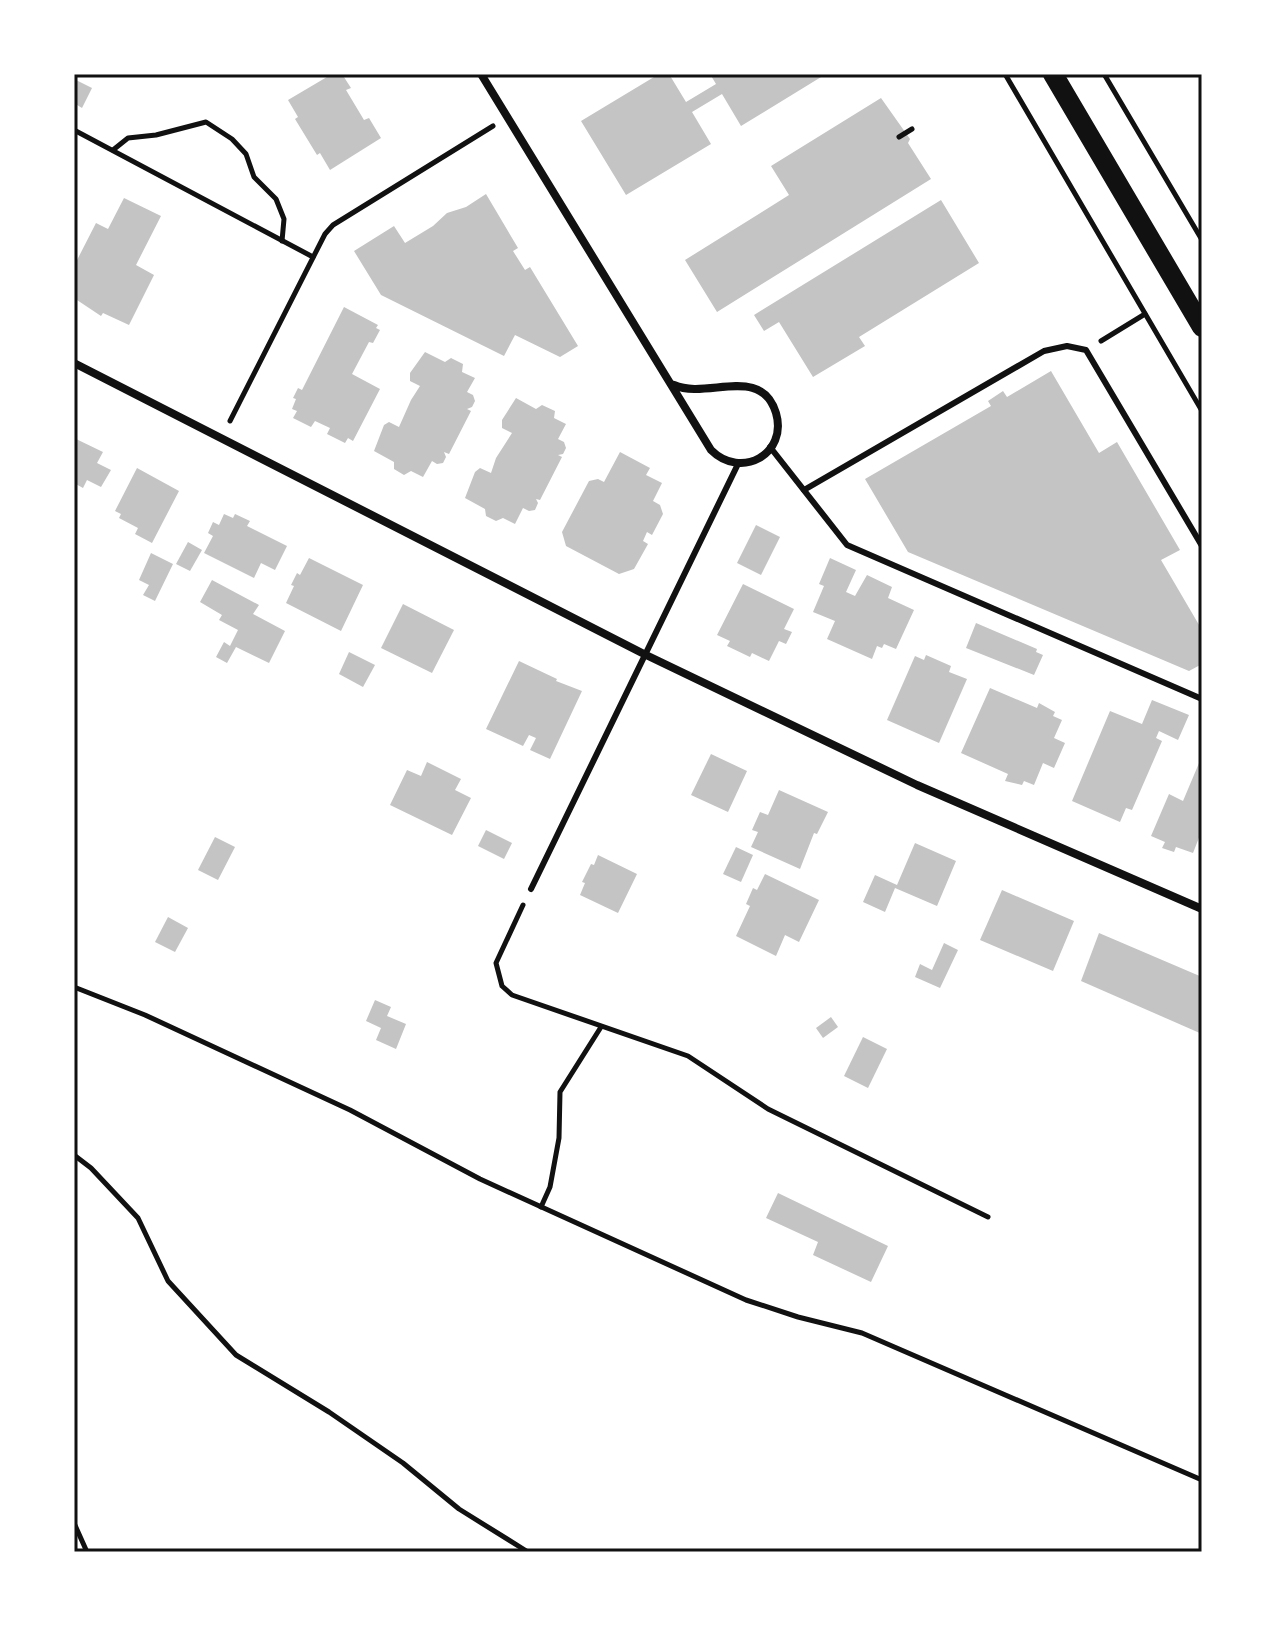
<svg xmlns="http://www.w3.org/2000/svg" width="1276" height="1626" viewBox="0 0 1276 1626" font-family="Arial,sans-serif">
<style>
.building{fill:#c4c4c4}
.lines{fill:none;stroke-linecap:round;stroke-linejoin:round}
.path{stroke:#111;stroke-width:5}
.service{stroke:#111;stroke-width:6}
.minor{stroke:#111;stroke-width:8}
.primary{stroke:#111;stroke-width:20}
.neatline{fill:none;stroke:#111;stroke-width:3}
</style>
<rect width="100%" height="100%" fill="#fff"/>
<g class="building">
<path d="M332,74H342L351,88L346,90L364,120L369,118L381,138L330,170L320,153L317,155L295,119L298,117L288,100Z"/>
<path d="M659,74H669L686,102L716,84L710,74H826L741,126L722,94L692,112L711,144L626,195L581,121Z"/>
<path d="M74,79L92,88L82,108L74,103Z"/>
<path d="M881,98L910,139L908,143L931,179L717,312L685,260L789,195L771,166Z"/>
<path d="M486,194L518,248L513,251L525,270L530,267L578,346L560,357L515,335L504,356L381,295L354,251L394,226L405,243L433,226L447,213L466,207Z"/>
<path d="M124,198L161,216L136,265L154,275L129,325L103,313L101,316L74,298V266L96,223L108,229Z"/>
<path d="M941,200L979,263L859,337L865,346L813,377L779,322L764,331L754,315Z"/>
<path d="M344,307L378,325L376,328L380,330L373,343L369,342L352,374L380,389L353,441L348,438L345,443L327,434L330,428L315,421L311,427L293,418L297,411L292,409L296,399L293,398L298,388L302,390Z"/>
<path d="M425,352L445,362L451,358L463,364L462,372L475,378L467,392L473,395L475,401L472,407L467,409L471,411L449,454L444,452L446,457L443,463L437,464L432,461L423,477L411,471L404,475L394,469V462L374,451L384,425L389,422L399,427L411,400L420,386L410,381V373Z"/>
<path d="M1051,371L1099,453L1117,442L1180,550L1161,560L1202,630V664L1189,671L908,552L865,479L991,406L988,401L1003,391L1007,397Z"/>
<path d="M516,398L536,409L542,405L555,411L554,418L566,424L558,439L564,442L566,448L563,454L558,455L562,457L540,500L536,499L538,503L535,510L529,511L523,508L515,524L503,518L496,521L486,516L485,509L465,498L475,472L480,468L491,473L496,458L512,433L502,428V420Z"/>
<path d="M74,438L103,452L97,463L111,470L101,487L87,480L83,488L74,483Z"/>
<path d="M620,452L650,468L646,475L662,483L653,501L660,505L663,514L652,535L647,532L643,541L648,544L634,569L619,574L566,546L562,532L589,481L598,479L604,482Z"/>
<path d="M137,468L179,491L152,543L135,534L138,528L119,518L121,514L115,511Z"/>
<path d="M224,514L233,518L235,514L250,521L247,526L287,546L275,570L261,563L254,578L204,553L213,536L208,533L213,522L219,525Z"/>
<path d="M756,525L780,537L761,575L737,563Z"/>
<path d="M188,542L202,550L190,571L176,564Z"/>
<path d="M151,553L173,564L155,601L143,595L149,585L139,580Z"/>
<path d="M309,558L363,585L341,631L286,603L294,586L291,585L297,573L300,575Z"/>
<path d="M830,558L856,570L846,592L855,596L867,575L892,587L888,598L914,610L896,649L884,644L882,648L877,646L872,659L827,639L835,621L813,612L824,586L819,584Z"/>
<path d="M212,580L259,605L253,614L285,631L269,663L236,647L227,663L216,657L224,642L230,646L238,630L219,620L222,615L200,602Z"/>
<path d="M743,584L794,609L784,629L792,632L786,644L779,641L769,661L752,653L750,657L727,646L730,641L717,635Z"/>
<path d="M403,604L454,630L432,673L381,648Z"/>
<path d="M976,623L1037,649L1036,652L1043,655L1034,675L966,648Z"/>
<path d="M349,652L375,665L363,687L339,674Z"/>
<path d="M926,655L951,666L949,672L967,679L939,743L887,720L915,656L924,660Z"/>
<path d="M519,661L557,679L556,681L582,691L550,759L530,750L536,738L529,735L523,746L486,729Z"/>
<path d="M990,688L1037,708L1039,703L1055,712L1053,716L1062,720L1054,738L1065,743L1054,768L1043,763L1034,785L1024,781L1022,785L1005,781L1008,774L961,753Z"/>
<path d="M1152,700L1189,715L1178,740L1159,731L1156,738L1162,741L1132,810L1126,808L1120,822L1072,801L1110,711L1142,724Z"/>
<path d="M711,754L747,771L728,812L691,795Z"/>
<path d="M1202,756V830L1193,853L1176,847L1174,852L1162,848L1165,842L1151,836L1169,794L1183,801Z"/>
<path d="M427,762L461,779L455,790L471,798L452,835L390,805L407,770L421,776Z"/>
<path d="M779,790L828,812L817,834L814,833L800,869L751,847L758,832L752,830L760,812L768,815Z"/>
<path d="M486,830L512,843L504,859L478,846Z"/>
<path d="M215,837L235,847L218,880L198,870Z"/>
<path d="M915,843L956,861L937,906L895,888L885,912L863,902L875,875L897,885Z"/>
<path d="M736,847L753,855L741,882L723,874Z"/>
<path d="M598,855L637,874L618,913L580,895L585,883L582,882L591,864L594,865Z"/>
<path d="M765,874L819,900L799,942L785,935L776,956L736,936L750,906L746,904L753,888L757,890Z"/>
<path d="M1002,890L1074,921L1053,971L980,940Z"/>
<path d="M168,917L188,928L175,952L155,942Z"/>
<path d="M1099,933L1202,977V1034L1081,981Z"/>
<path d="M944,943L958,950L940,988L915,977L920,964L932,970Z"/>
<path d="M375,1000L391,1007L387,1016L406,1024L396,1049L376,1040L381,1028L366,1021Z"/>
<path d="M831,1017L838,1027L823,1038L816,1028Z"/>
<path d="M863,1037L887,1049L868,1088L844,1076Z"/>
<path d="M778,1193L888,1246L871,1282L813,1255L818,1242L766,1218Z"/>
</g>
<g class="lines">
<g class="path">
<path d="M1005,74L1202,411"/>
<path d="M1104,74L1202,240"/>
<path d="M74,130L313,257"/>
<path d="M899,137L912,129"/>
<path d="M113,150L128,138L156,135L206,122L232,139L246,154L254,177L276,199L284,219L282,241"/>
<path d="M1101,341L1145,314"/>
<path d="M230,421L325,234L333,225L493,126"/>
<path d="M523,905L496,963L502,986L512,995L688,1056L768,1109L988,1217"/>
<path d="M74,987L145,1015L350,1110L480,1179L746,1300L798,1317L862,1333L1202,1480"/>
<path d="M74,1155L91,1168L138,1218L168,1281L236,1355L329,1412L403,1463L459,1509L528,1552"/>
<path d="M541,1207L550,1187L559,1138L560,1092L601,1027"/>
<path d="M74,1523L87,1552"/>
</g>
<g class="service">
<path d="M770,447L847,545L1202,699"/>
<path d="M804,490L1044,351L1067,346L1086,350L1202,546"/>
<path d="M531,889L738,464"/>
</g>
<g class="minor">
<path d="M481,74L711,450C741,480 788,454 776,413C761,364 707,400 674,385"/>
<path d="M74,363L644,654L917,785L1202,909"/>
</g>
<path class="primary" d="M1053,74L1202,327"/>
</g>
<rect width="1276" height="1626" fill="none" stroke="#ffffff" stroke-width="152"/>
<rect x="76" y="76" width="1124" height="1474" class="neatline"/>
</svg>
